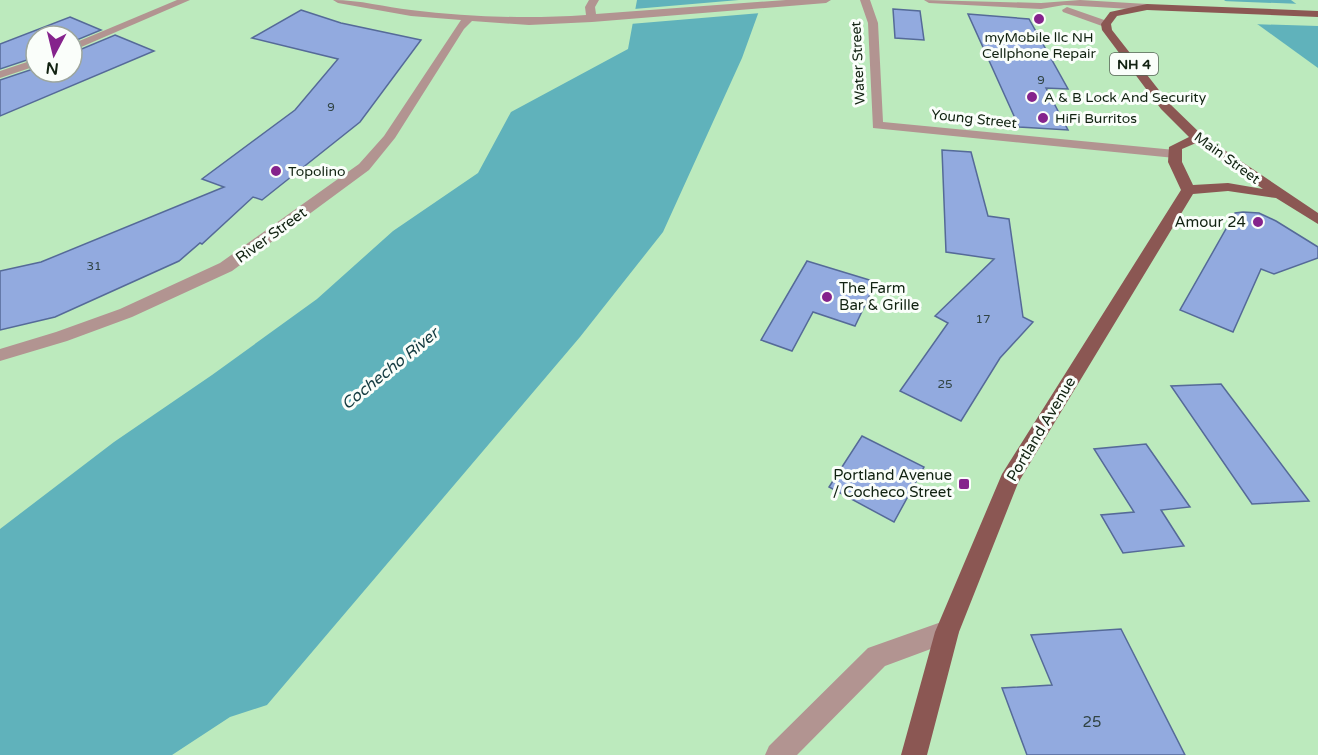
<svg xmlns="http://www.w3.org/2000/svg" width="1318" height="755" viewBox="0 0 1318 755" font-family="'Varela Round',sans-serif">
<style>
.water{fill:#60b2bb}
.pier{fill:#bceabd}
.building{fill:#92aadf;stroke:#556a98;stroke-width:1.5}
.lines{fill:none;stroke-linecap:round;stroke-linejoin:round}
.minor{fill:#b29491;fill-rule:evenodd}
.major{fill:#8b5753;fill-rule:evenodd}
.poi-dot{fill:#85238c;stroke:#fafefa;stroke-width:2}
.labels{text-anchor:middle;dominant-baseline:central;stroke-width:6;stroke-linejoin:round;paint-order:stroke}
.number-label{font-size:12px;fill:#314444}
.far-poi-label{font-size:14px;fill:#121;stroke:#fafefa;text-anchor:start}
.far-street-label{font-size:14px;fill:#121;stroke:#fafefa}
.shield{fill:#fafefa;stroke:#576457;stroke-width:1.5}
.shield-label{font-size:14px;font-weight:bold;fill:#121}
.poi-label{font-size:15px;fill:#121;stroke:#fafefa;text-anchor:end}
.street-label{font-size:15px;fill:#121;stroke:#fafefa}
.near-number-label{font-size:15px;fill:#314444}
.water-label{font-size:16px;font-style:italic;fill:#143b40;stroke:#fafefa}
</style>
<rect width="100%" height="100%" fill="#bceabd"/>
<g class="water">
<path d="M637,0H763L742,58L663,232L580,337L267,705L230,717L172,755H0V529L114,442L212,375L317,299L393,231L478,173L511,112L628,49Z"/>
<path d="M1224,0H1291L1318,20V68Z"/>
</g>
<g class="pier">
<path d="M739,0H766L761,13L630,24L634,9Z"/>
<path d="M1222,1L1302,4L1318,16V26L1251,24Z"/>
</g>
<g class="building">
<path d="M893,9L920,11L924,40L895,38Z"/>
<path d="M301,10L341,23L421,40L360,122L262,200L253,197L202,244L200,243L179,261L55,317L0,330V271L41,262L224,187L202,179L295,110L338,59L252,38Z"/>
<path d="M968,14L1029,19L1068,89L1046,88L1068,130L1019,127Z"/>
<path d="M70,17L101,30L72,42V36H36V57L0,69V44Z"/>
<path d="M115,35L154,51L0,116V80L36,68V72H72V53Z"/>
<path d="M942,150L971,152L988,216L1009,219L1023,317L1033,322L1000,358L961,421L900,391L948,323L935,316L994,259L946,252Z"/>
<path d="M1243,212L1259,213L1276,221L1318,247V258L1274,274L1261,269L1233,332L1180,310L1235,213Z"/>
<path d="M807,261L876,282L855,326L813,312L792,351L761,340Z"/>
<path d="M1221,384L1309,501L1252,504L1171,386Z"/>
<path d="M862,436L924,467L894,522L829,487Z"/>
<path d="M1146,444L1190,507L1161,510L1184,546L1123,553L1101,515L1134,512L1094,449Z"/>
<path d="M1121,629L1185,755H1027L1002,688L1052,685L1031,635Z"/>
</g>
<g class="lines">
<g class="minor">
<path d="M177,0H190L72,51V44Z"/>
<path d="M333,0C360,0 385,7 411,10C469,17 528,19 586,15L585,7L589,0H599L595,7L596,14L786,0H831L826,3L592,22L529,25L472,21L464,29L395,138L369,170L232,271L132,317L67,341L0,361V349L56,332L120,309L220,263L359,164L384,136L461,20L411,16L338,3Z"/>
<path d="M860,0H870L878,23L883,122L1175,150L1182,154L1175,158L873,128L868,23Z"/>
<path d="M924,0L1041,3L1080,0L1147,4L1152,7L1147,10L1064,5L1041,9L929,3Z"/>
<path d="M1067,7L1110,22L1111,24L1102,26L1063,12L1062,10Z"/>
<path d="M36,59V66L0,78V71Z"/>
<path d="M947,620L955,624L959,632L955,640L885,666L797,755H765L769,746L868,648Z"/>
</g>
<path class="major" d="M1147,4L1318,11V17L1147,10L1117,16L1111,24L1112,30L1169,103L1202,135L1318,213V224L1276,198L1228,191L1193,194L1018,483L959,632L927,755H901L935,632L1002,474L1181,190L1168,162L1169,147L1189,137L1161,109L1102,30L1101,24L1110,12ZM1196,143L1263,189L1228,183L1193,185L1182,162V149Z"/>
</g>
<g class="poi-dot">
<circle cx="1039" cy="19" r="6"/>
<circle cx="1032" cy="97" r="6"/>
<circle cx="1043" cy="118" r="6"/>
<circle cx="276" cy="171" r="6"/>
<circle cx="1258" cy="222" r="6"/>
<circle cx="827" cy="297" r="6"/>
<rect x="958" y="478" width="12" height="12" rx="3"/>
</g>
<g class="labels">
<g class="number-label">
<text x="1041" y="80">9</text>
<text x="331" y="107">9</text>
<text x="94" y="266">31</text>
<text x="983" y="319">17</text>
<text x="945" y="384">25</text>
</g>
<g class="far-poi-label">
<text x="1039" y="37" text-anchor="middle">myMobile llc NH<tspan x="1039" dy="16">Cellphone Repair</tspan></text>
<text x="1044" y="97">A &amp; B Lock And Security</text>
<text x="1055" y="118">HiFi Burritos</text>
<text x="288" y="171">Topolino</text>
</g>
<g class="far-street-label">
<text transform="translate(858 63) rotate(-93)">Water Street</text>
<text transform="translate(974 119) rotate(6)">Young Street</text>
<text transform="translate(1227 158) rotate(36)">Main Street</text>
</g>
<rect class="shield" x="1110" y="53" width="48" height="22" rx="4.5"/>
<g class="shield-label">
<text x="1134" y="64">NH 4</text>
</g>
<g class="poi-label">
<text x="1246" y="222">Amour 24</text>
<text x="839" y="288" text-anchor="start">The Farm<tspan x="839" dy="17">Bar &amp; Grille</tspan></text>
<text x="952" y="475">Portland Avenue<tspan x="952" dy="17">/ Cocheco Street</tspan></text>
</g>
<g class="street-label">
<text transform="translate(271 235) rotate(-36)">River Street</text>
<text transform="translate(1041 429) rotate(-59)">Portland Avenue</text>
</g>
<g class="near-number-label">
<text x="1092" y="722">25</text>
</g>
<g class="water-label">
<text transform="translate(390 369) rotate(-39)">Cochecho River</text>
</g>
</g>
<g transform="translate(54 54) rotate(187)"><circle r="28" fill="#fafefa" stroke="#9da69d" stroke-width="1.5"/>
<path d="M0-4.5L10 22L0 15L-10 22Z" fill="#85238c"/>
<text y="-9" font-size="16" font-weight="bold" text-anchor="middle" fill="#112211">N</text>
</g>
</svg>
